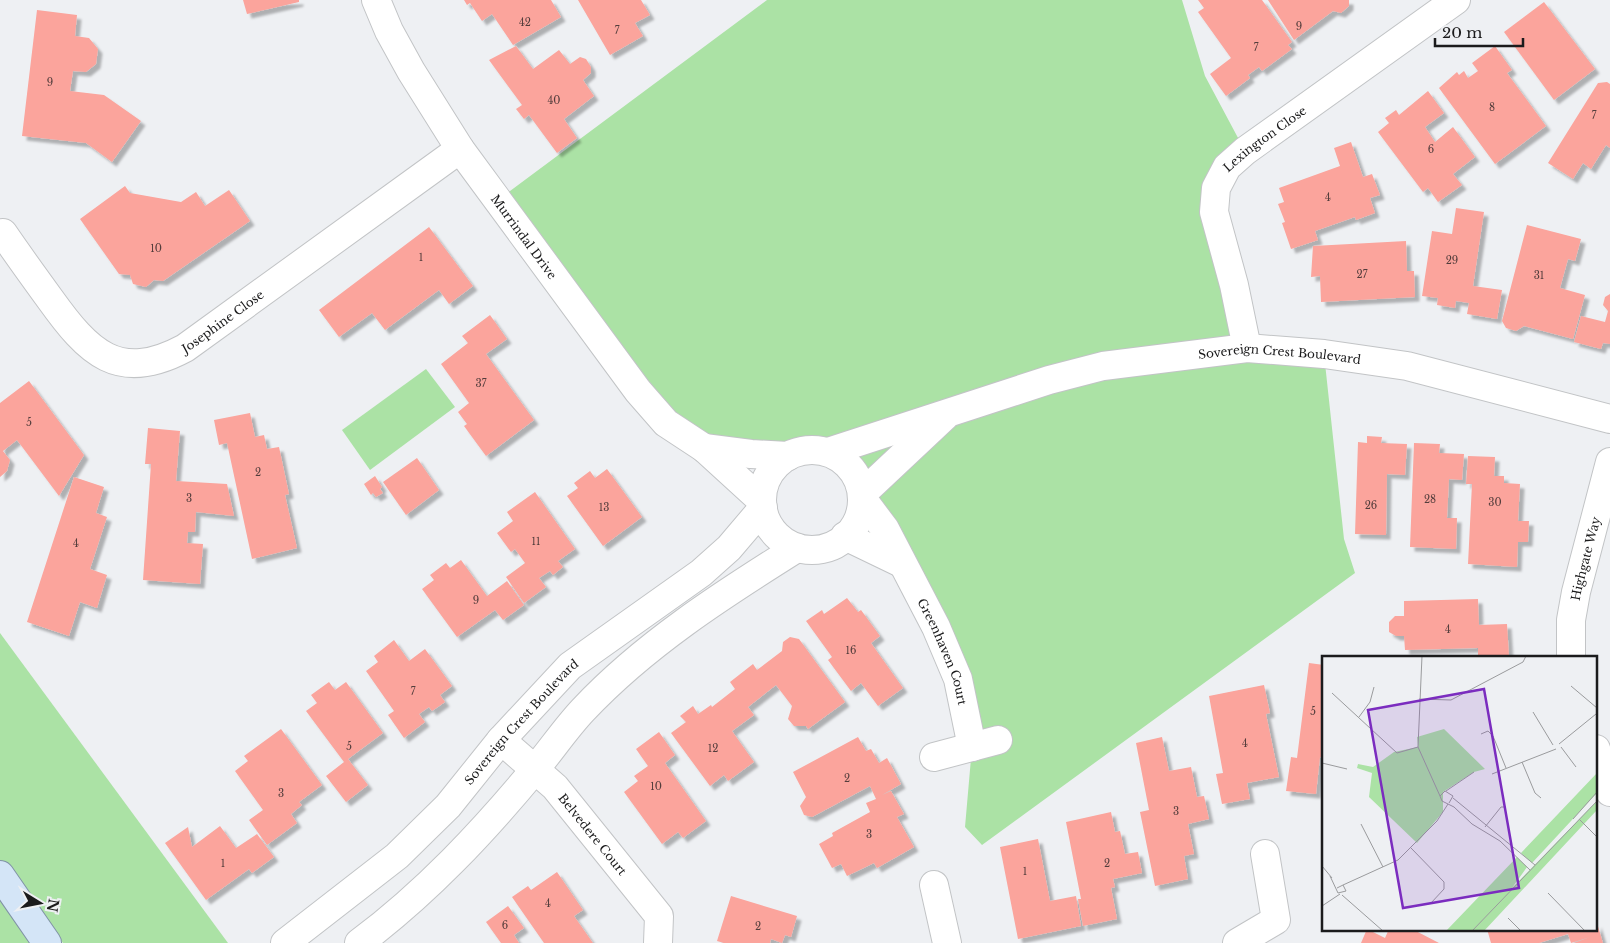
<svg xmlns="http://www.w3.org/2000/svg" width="1610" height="943" viewBox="0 0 1610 943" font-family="'Libre Baskerville',serif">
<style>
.green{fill:#abe2a5}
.building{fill:#fba49c;filter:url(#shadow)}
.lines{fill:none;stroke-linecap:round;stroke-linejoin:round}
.street-casing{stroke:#c2c4c6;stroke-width:30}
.primary-casing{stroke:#8193a6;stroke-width:30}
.street{stroke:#fff;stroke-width:28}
.primary{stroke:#d4e5f7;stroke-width:28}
.labels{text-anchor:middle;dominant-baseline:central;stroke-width:4.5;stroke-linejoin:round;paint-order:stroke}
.number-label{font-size:10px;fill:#533d3c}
.street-label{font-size:12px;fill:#1b1b1c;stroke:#eef0f3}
.inset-road{fill:none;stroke:#9a9b9d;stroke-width:1}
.view{fill:#7b2cbf;fill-opacity:0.15;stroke:#7b2cbf;stroke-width:2.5}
.inset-edge{fill:none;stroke:#1b1b1c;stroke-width:2.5}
</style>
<defs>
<filter id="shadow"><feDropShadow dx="4.5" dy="4.5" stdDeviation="1" flood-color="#0004"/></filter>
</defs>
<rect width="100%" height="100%" fill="#eef0f3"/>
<g class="green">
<path d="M767,0H1182L1205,76L1245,151L1216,188L1247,348L1324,354L1344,539L1355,573L982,845L965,827L972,747L962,697L864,501L856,475L846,462L828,452L810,449L788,456L689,440L498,200Z"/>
<path d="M426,369L455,407L370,470L342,430Z"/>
<path d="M0,633L228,943H63L0,875Z"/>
<path d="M0,886L41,943H0Z"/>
</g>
<g class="building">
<path d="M243,0H299V2L247,14Z"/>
<path d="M464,0H551L561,17L513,45L492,14L482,21L470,3L467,5Z"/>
<path d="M578,0H641L650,15L635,23L643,36L610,55Z"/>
<path d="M1198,0H1262L1292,42L1288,45L1292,49L1262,71L1259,67L1248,75L1250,78L1226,96L1210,74L1231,58L1198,12L1204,8Z"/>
<path d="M1268,0H1349V6L1341,13L1333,11L1294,40Z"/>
<path d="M1544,2L1595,69L1554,100L1504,32Z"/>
<path d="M37,10L77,15L75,36L89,38L98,49L96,64L86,72L73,71L70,91L104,95L141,121L112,162L86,143L22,136Z"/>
<path d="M516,46L533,69L559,50L570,64L580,57L586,59L591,67V73L583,80L594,96L564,119L577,138L557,153L529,115L524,119L516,109L522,105L489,60Z"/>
<path d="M1495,46L1512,70L1507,73L1546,126L1495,164L1439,88L1457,72L1459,75L1464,71L1468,78L1478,71L1472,63Z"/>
<path d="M1607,82L1610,84V148L1606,145L1591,169L1583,163L1573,179L1548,163L1598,83Z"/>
<path d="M1428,91L1444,113L1425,127L1435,142L1453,127L1475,157L1453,174L1462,185L1438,202L1428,188L1423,192L1378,132L1389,123L1385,118L1396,110L1399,115Z"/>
<path d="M1351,142L1363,177L1372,174L1380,195L1370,198L1375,213L1356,220L1355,217L1315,231L1318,240L1291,249L1282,223L1285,222L1278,204L1284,202L1279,188L1340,166L1334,148Z"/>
<path d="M125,186L130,193L181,202L196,192L205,206L229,190L250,221L163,281L154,280L146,287L133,284L130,275L119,274L80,219Z"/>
<path d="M1456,208L1484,212L1473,286L1502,290L1497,319L1467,314L1469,303L1456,301L1455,308L1437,305L1438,298L1422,296L1432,231L1452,234Z"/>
<path d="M1527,225L1581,239L1575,261L1568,259L1560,288L1585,295L1573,339L1524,326L1516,331L1506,328L1502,321Z"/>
<path d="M429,227L473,286L449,304L439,290L385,330L372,313L339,337L319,310Z"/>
<path d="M1406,241L1407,271H1414L1415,297L1321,302L1320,276L1311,277L1313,246Z"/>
<path d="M1610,294V344L1603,343L1601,349L1574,342L1581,316L1605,322L1608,311L1603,305L1605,297Z"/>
<path d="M490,315L507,339L486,354L534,420L486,456L464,426L467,424L458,412L469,403L441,364L468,343L462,336Z"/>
<path d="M29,381L84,455L59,496L17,440L3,451L10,460L7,471L0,477V403Z"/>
<path d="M250,413L255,437L264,435L267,449L279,447L289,494L285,495L297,548L252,559L227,443L219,445L214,420Z"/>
<path d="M148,428L180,431L176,481L227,484L234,516L196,512L195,532H188L187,543L203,544L200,584L143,580L151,464H145Z"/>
<path d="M1367,436L1382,437L1381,443L1407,444L1405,475L1387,474L1386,535L1355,534L1358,442L1367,443Z"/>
<path d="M1414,443L1440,444L1439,453L1464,454L1462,480L1449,479L1447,518H1457L1456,549L1410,547Z"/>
<path d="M1468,456L1495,457L1494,476H1504V483L1520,484L1518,521H1529L1528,542H1518L1517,567L1468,564L1472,484H1466Z"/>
<path d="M417,458L439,490L406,515L383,482Z"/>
<path d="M607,469L642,517L603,546L567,496L578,488L574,483L590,471L595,478Z"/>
<path d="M375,476L382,487L380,489L383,493L376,497L373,493L371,495L364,484Z"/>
<path d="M74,477L104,487L96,513L107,517L90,569L107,575L97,608L80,602L69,636L27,622Z"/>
<path d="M535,492L575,549L558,561L563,567L553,575L550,571L539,578L546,587L524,603L506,577L525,563L515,549L511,552L497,533L513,521L507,512Z"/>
<path d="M461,560L487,596L507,581L524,605L503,620L495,610L457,637L422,589L434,580L430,575L446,563L450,568Z"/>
<path d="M847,598L858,612L861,610L880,636L871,643L903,688L878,706L861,683L851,691L828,660L832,657L806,621L822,610L824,614Z"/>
<path d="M1478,599L1479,625L1507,624L1509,656L1478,657V648L1405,650L1404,636H1396L1389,632V622L1395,616H1404V601Z"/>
<path d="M790,637L799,639L845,702L808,729L806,726H794L788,719L792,706L776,685L748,707L754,715L732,731L754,762L728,781L724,775L710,786L671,733L686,722L680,716L693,706L698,714L711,705L712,707L735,689L730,682L753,664L757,670L782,651L783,642Z"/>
<path d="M394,640L409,661L425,649L452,686L440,695L445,702L432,711L429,707L419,714L425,722L404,738L388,715L394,711L366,671L378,662L374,656Z"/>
<path d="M1309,663L1324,665V758L1320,757L1316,794L1286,791L1291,757L1297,758Z"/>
<path d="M329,682L335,690L346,682L383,733L348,759L368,785L346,802L326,776L344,762L306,711L317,703L311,695Z"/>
<path d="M1264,685L1270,713L1266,714L1279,777L1247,783L1250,799L1222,804L1216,774L1223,773L1209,696Z"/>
<path d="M281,729L322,785L299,802L302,805L291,814L297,823L267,845L249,820L263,810L235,771L248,761L244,756Z"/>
<path d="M659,732L675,755L665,763L706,821L683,838L678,832L662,844L624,792L638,781L634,776L648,766L636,749Z"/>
<path d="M858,737L866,751L871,749L879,763L887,758L901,784L882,795L891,791L904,814L897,817L914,847L877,868L874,863L847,876L841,864L832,868L819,844L833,836L832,833L870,812L866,803L876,799L870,786L812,817L804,815L800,806L806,797L793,772Z"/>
<path d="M1162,737L1169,771L1191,767L1197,797L1204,796L1209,819L1188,824L1194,854L1184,856L1188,879L1155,886L1140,812L1149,810L1136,743Z"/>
<path d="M1111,812L1115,832L1120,831L1125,854L1138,852L1142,873L1113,879L1115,887L1111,888L1117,919L1083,926L1078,899H1081L1066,822Z"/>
<path d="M220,826L236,848L257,834L274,857L252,873L249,869L206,900L165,843L188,827L192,847Z"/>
<path d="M1038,839L1050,901L1076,896L1081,926L1018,939L1000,847Z"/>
<path d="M557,872L583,910L574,916L593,943H544L512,897L528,886L531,890Z"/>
<path d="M731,896L797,916L791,937L785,935L782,943L771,939L770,943H724L717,941Z"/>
<path d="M508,906L524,928L514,935L519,943H501L486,922Z"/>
<path d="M1597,923L1603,943H1574L1590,937L1571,943L1568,934L1539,943H1491L1487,929H1596Z"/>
<path d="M1367,929L1385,938L1389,929H1412L1439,943H1361Z"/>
</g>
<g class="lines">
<defs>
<g id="street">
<path id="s1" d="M376,0L389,31L411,71L460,149L638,391L666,423L704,448L761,500"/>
<path id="s2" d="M3,233C18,255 34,277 50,299C88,352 118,384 185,348L460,149"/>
<path id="s3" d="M1247,348L1234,285L1214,212L1216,188L1227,167L1245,151L1456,0"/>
<path d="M704,448L751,454L788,456"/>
<circle cx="812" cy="500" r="50"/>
<path id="s4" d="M828,452L1049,380L1103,366L1247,348L1324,354L1407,366L1610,419"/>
<path d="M863,493L945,416"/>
<path id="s5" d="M864,501L885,529L936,627L958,679L972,747"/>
<path d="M845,536L901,563"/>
<path id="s6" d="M1571,657V620L1576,592L1610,462"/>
<path id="s7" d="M501,740L555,787L659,916L658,943"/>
<path d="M1596,749L1610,792"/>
<path d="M934,757L998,740"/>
<path d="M934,885L947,943"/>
<path id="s8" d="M285,943L397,856L448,806L501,740L570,666L701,573L729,548L763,508"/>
<path d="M359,943C426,893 483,832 536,768C552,749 566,728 583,710C644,645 722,595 797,548"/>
<path d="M1237,943L1276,920L1265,854"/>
</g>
<path id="primary" d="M0,875L47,943"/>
</defs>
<use href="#street" class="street-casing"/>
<use href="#primary" class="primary-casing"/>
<use href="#street" class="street"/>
<use href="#primary" class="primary"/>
</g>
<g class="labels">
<g class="number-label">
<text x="525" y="22">42</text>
<text x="1299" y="26">9</text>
<text x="617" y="30">7</text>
<text x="1256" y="47">7</text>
<text x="50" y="82">9</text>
<text x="554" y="100">40</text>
<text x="1492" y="107">8</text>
<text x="1594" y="115">7</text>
<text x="1431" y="149">6</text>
<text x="1328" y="197">4</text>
<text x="156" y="248">10</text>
<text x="421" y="257">1</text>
<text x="1452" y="260">29</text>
<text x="1362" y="274">27</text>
<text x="1539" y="275">31</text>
<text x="481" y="383">37</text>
<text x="29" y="422">5</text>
<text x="258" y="472">2</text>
<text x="189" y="498">3</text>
<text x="1430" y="499">28</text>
<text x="1495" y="502">30</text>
<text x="1371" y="505">26</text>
<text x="604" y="507">13</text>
<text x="536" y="541">11</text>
<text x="76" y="543">4</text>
<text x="476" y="600">9</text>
<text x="1448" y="629">4</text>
<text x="851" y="650">16</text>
<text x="413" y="691">7</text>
<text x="1313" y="711">5</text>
<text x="1245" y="743">4</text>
<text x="349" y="746">5</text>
<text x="713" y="748">12</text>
<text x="847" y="778">2</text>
<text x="656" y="786">10</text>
<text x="281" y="793">3</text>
<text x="1176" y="811">3</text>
<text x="869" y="834">3</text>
<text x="223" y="863">1</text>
<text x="1107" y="863">2</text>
<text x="1025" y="871">1</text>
<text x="548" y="903">4</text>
<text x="505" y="925">6</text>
<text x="758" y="926">2</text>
</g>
<g class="street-label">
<text stroke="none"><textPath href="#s3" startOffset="235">Lexington Close</textPath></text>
<text stroke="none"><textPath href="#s1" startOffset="280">Murrindal Drive</textPath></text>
<text stroke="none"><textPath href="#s2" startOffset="291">Josephine Close</textPath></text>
<text stroke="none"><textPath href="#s4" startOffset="466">Sovereign Crest Boulevard</textPath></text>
<text stroke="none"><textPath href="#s6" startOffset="100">Highgate Way</textPath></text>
<text stroke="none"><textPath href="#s5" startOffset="171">Greenhaven Court</textPath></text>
<text stroke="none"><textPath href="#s8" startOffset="325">Sovereign Crest Boulevard</textPath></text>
<text stroke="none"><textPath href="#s7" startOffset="132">Belvedere Court</textPath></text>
</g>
</g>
<g transform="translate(1322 656)">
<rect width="275" height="275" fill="#eef0f3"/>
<path d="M122,73L163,113L152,116L121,136V156L95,187L47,141L50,117L35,112L36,108L51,111L72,96L96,91L95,81ZM275,117V137L210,207L199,197ZM275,145V154L162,275H124L195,201L205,211L190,232Z" fill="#abe2a5"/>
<path class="inset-road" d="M100,0L96,91L118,140M249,30L275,52M10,37L75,97L96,91M97,43L129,44L201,6L204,0M211,56L231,89M37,61L48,46L52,31M159,78L166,75L171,80L184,112M237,88L274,58M239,91L254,111M200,106L213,137L219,142M0,107L25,113M170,118L234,93M124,135L152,116M131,142L213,209M127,147L131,140L123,135L118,140L120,145L132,151L150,168L178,185L208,214M251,163L275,136M257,163L275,181M39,168L61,211M163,171L179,151H184M89,192L122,226V233L109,247M0,210L10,222M8,220L16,237L24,235L21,229L15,232M21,229L76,204L115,165L126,148M226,237L263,275M20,239L61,275M0,250L18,238M186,262L199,275M150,275L275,145"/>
<path class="view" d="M162,33L197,232L81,252L46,54Z"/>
<rect width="275" height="275" class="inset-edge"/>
</g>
<g transform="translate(40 903) rotate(100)" stroke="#eef0f3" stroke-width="4" paint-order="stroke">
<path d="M0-4L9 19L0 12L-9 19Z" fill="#1b1b1c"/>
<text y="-8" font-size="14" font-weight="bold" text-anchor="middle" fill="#1b1b1c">N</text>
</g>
<path d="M1435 38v8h88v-8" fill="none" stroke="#1b1b1c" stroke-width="2.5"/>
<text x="1442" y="38" font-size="15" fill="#1b1b1c" stroke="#eef0f3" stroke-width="4" paint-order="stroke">20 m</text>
</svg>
